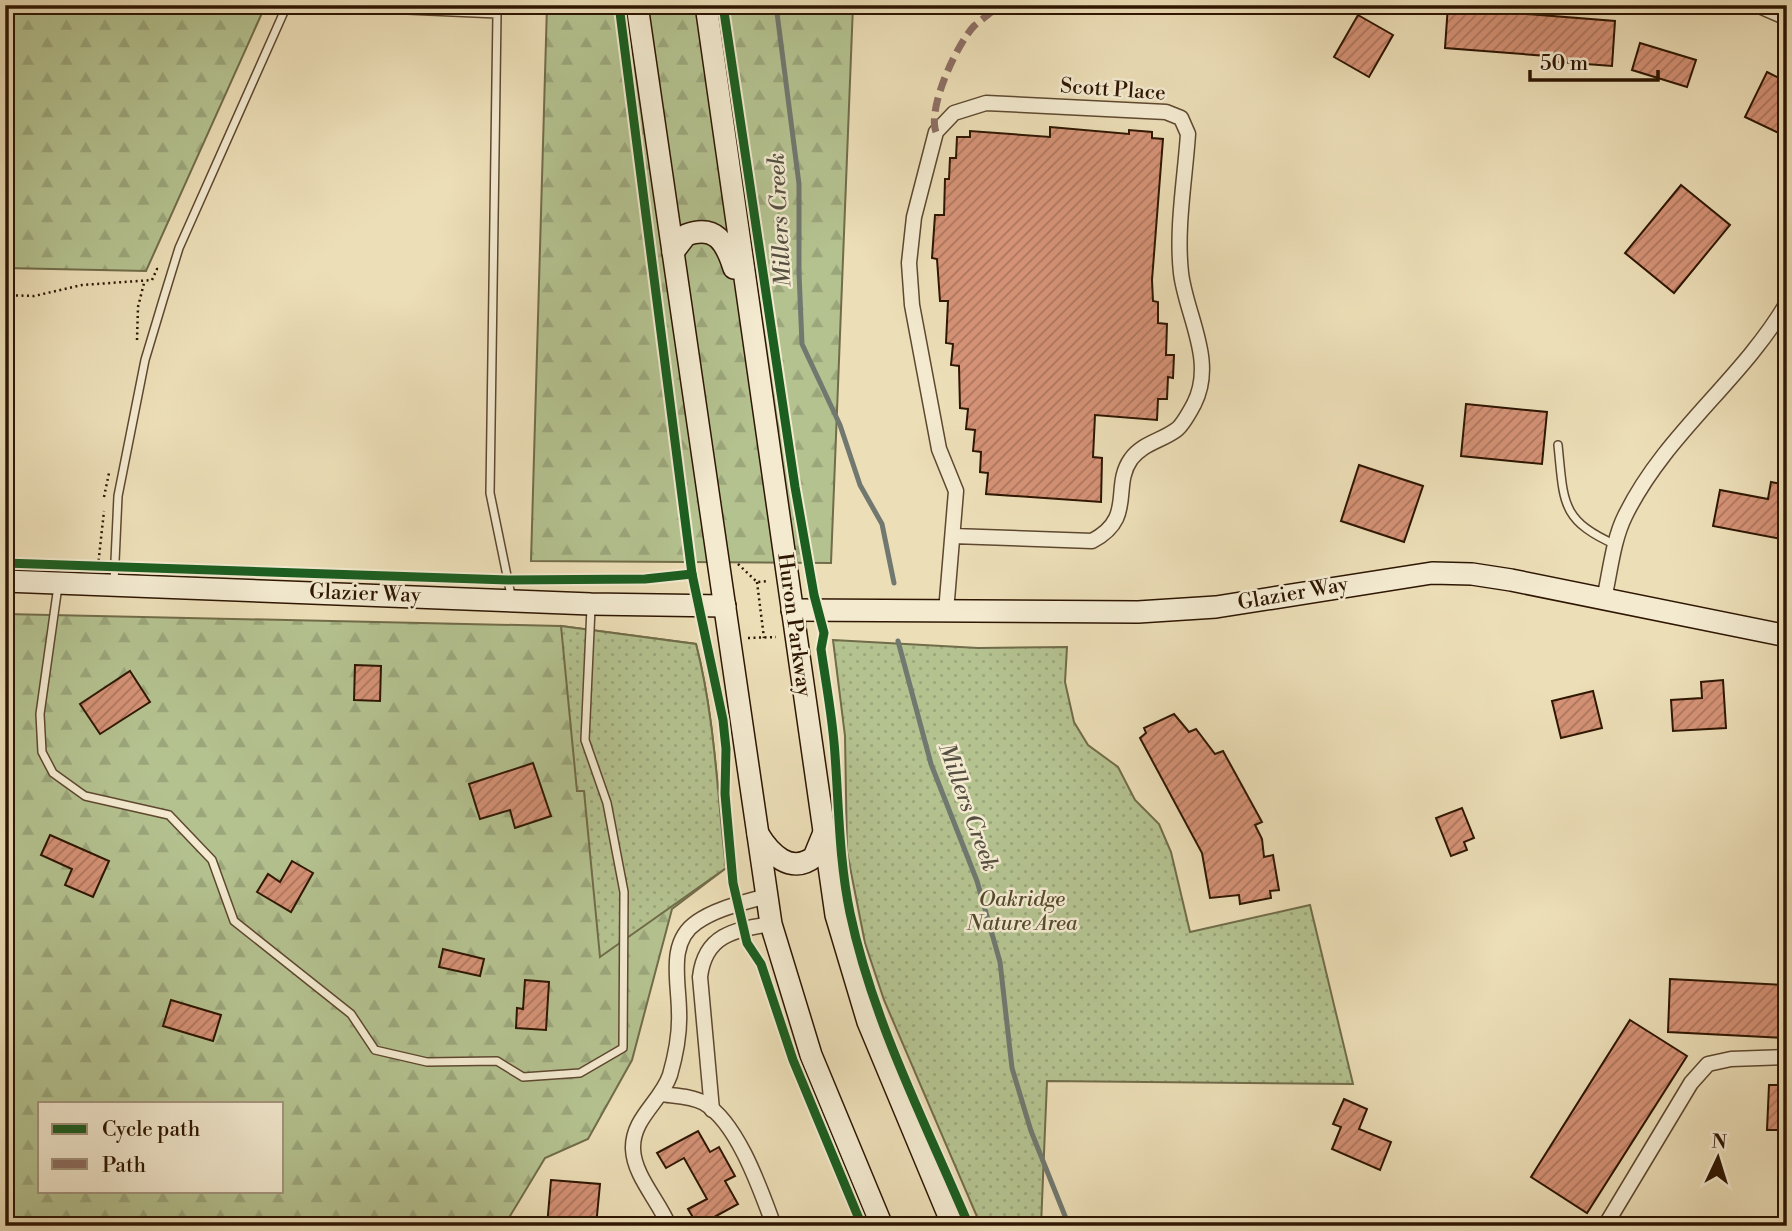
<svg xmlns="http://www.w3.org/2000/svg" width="1792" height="1231" viewBox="0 0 1792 1231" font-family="'Libre Bodoni',serif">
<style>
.forest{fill:url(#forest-firs);stroke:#716c49;stroke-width:2;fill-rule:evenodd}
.park{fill:url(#park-dots);stroke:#716c49;stroke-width:2}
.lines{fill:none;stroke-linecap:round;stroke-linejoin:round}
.stream{stroke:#70786f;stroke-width:5}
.building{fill:url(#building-hatch);stroke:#2e1602;stroke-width:2}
.lane-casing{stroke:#5e482f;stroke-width:10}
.street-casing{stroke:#5e482f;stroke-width:17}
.secondary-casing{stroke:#2e1602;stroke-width:24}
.path{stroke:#2e1602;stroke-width:2.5;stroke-dasharray:2 3.5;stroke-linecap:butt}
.lane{stroke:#f3ead0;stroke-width:7}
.street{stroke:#f3ead0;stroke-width:14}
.secondary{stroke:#f3ead0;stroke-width:21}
.quiet{stroke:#8d6e63;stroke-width:7;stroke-dasharray:14 7;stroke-linecap:butt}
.cycleway-casing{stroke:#f3ead0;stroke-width:13}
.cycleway{stroke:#1b5e20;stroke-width:9}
.labels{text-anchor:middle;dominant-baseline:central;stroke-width:5;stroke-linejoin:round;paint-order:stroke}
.street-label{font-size:21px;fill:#2e1602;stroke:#f3ead0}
.park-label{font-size:21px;font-style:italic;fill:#564a2d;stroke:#f3ead0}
.water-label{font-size:23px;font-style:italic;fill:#544f41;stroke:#f3ead0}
</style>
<defs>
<pattern id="forest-firs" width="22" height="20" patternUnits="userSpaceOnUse" patternTransform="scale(1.75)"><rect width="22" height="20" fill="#b4c290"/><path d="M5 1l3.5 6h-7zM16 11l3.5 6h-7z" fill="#9ba67b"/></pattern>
<pattern id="park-dots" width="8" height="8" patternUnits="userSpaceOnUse" patternTransform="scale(1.75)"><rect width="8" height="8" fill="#b4c290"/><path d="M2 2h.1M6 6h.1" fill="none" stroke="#9ba67b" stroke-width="1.8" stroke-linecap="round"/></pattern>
<pattern id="building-hatch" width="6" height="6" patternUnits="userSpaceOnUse" patternTransform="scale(1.75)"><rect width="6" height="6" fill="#d59276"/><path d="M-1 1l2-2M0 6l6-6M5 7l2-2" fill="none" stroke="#ad765f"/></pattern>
</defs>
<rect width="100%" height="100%" fill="#ecdeb7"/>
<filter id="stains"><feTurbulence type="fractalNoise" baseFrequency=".00286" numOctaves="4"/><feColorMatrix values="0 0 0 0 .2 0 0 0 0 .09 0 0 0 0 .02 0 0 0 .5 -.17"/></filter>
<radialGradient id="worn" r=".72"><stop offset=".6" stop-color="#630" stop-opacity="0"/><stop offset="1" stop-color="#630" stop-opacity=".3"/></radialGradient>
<g class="forest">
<path d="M5,5H262V13L146,271L5,268Z"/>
<path d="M547,5H853L831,563L531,561Z"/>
<path d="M5,614L561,626L696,644C715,718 717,793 726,868L672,909L632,1060L588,1139L545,1158L504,1226H5ZM40,1103H282V1191H40Z"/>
</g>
<g class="park">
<path d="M561,626L696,644C715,718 717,793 726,868L600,957L584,791H577Z"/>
<path d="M833,640L978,648L1067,647L1065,682L1074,722L1088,745L1118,767L1135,800L1159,824L1171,852L1190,932L1310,905L1353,1084L1047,1081L1041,1226H981L884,1000L865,943L847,852L845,736Z"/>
</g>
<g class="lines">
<g class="stream">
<path d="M776,5L799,184V273L802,344L840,425L860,485L882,524L894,583"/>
<path d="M898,641L931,764L977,881L1000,962L1012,1068L1031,1131L1069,1226"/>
</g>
</g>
<g class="building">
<path d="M1448,5H1529L1528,14L1615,21L1612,66L1546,61L1547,56L1445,48Z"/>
<path d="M1358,15L1393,35L1369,77L1334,57Z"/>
<path d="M1640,43L1696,60L1687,87L1632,70Z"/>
<path d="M1767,72L1787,82V137L1745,117Z"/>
<path d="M1050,127L1129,134V130L1152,132V138L1163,139L1152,280L1153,301L1158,302V323L1167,324L1166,355H1174L1173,378L1168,377L1167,399H1158L1157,420L1095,415L1093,457L1102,458L1101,502L986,494L988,473L980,472L981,452L973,451L975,430L966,429L968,409L960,408L959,366L951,365L953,344L946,343L948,301H940L937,259L932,258L935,215H944L945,179H949L950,158H956L957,137H970V131L1050,137Z"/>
<path d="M1681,185L1730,225L1674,293L1625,253Z"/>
<path d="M1466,404L1547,412L1542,464L1461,456Z"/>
<path d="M1359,465L1423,486L1404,542L1341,521Z"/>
<path d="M1771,482L1787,485V540L1713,526L1720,490L1768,499Z"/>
<path d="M355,665L381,666L380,701L354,700Z"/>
<path d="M130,671L150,702L100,734L80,704Z"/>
<path d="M1723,680L1726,728L1673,731L1671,700L1702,698L1701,682Z"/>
<path d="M1593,691L1602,728L1561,738L1552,701Z"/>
<path d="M1174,714L1189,732L1196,729L1215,754L1223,751L1262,822L1255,825L1262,839L1264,857L1273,855L1279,890L1270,891L1271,898L1240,904L1239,895L1210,898L1202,853L1140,738L1146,733L1144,728Z"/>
<path d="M533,763L551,816L515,828L510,810L480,819L469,784Z"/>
<path d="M1462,808L1474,838L1464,842L1467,850L1451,856L1436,818Z"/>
<path d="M50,835L109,861L93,897L65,885L72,869L41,855Z"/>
<path d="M292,861L313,873L291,912L257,892L268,874L280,882Z"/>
<path d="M443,949L484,959L480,976L439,967Z"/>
<path d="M1670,979L1787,985V1038L1668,1032Z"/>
<path d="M525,980L549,982L546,1030L516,1028L517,1008L523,1009Z"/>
<path d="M171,1000L221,1015L213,1041L163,1026Z"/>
<path d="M1630,1020L1687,1056L1587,1213L1531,1177Z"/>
<path d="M1769,1085H1787V1130H1767Z"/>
<path d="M1344,1099L1367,1109L1359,1129L1391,1142L1380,1170L1332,1149L1341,1127L1333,1124Z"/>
<path d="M698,1131L710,1152L719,1147L735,1176L725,1181L738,1204L698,1226L688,1209L707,1199L684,1158L666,1168L657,1153Z"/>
<path d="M551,1180L600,1184L596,1226H547Z"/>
</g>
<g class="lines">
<defs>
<g id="lane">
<path d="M295,5L497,14L490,493L512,600"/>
<path d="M1558,445C1564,502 1560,520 1616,545"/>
<path d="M114,583L118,496L145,360L163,300L179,248L287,5"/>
<path d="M58,586L40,714L42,752L53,773L85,796L169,815L212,860L234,921L351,1014L375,1050L427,1062L497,1061L523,1077L580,1073L623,1048L624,892L607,803L585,740L591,608"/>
</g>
<g id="street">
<path d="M1757,5L1787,18"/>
<path d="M1604,599C1610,573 1613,540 1625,516C1665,434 1741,381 1787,303"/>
<path d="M946,612L956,491L939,449L912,305L909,263L914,217L936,132L954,113L986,103L1166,112L1181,118L1188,134C1185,179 1176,228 1181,273C1186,315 1216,361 1194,404C1190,411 1183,425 1176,430C1161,441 1143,443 1131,459C1111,487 1136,518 1092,541L953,536"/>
<path d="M661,1094C675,1096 692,1096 704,1103C738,1123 761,1191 774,1226"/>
<path d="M712,1110L700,977C705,934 735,930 771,924"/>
<path d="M669,1226C659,1201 634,1176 633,1149C632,1118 661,1102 670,1075C676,1054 680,1033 679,1012C679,982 667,942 697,922C717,908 743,903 766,896"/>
<path d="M1605,1226L1691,1083L1708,1064L1731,1059L1787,1057"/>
</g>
<g id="secondary">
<path d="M637,5L771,924L811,1055L882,1226"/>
<path d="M706,5L836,915L868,1022L953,1226"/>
<path d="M673,252L686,235C716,224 726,243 734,268"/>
<path d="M5,581L591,604L725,606"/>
<path d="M792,610L1138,612L1216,607L1432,573L1472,574L1511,580L1787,636"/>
<path d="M758,834C770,854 791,875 814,857L823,835"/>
</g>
</defs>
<use href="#lane" class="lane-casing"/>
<use href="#street" class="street-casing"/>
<use href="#secondary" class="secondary-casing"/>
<g class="path">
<path d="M5,295L34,296L82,285L152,280L157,269L161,270"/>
<path d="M137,340L138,307L144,283"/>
<path d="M104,497L109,473"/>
<path d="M738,564L757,582L769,581"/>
<path d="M98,566L104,511"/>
<path d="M757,582L764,638"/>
<path d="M748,638L776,637"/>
</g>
<use href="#lane" class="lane"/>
<use href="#street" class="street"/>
<use href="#secondary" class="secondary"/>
<path class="quiet" d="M936,132C927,108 957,44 974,26C982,19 992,12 1000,5"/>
<defs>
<g id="cycleway">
<path d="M619,5L692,574L723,720L726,749L725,794L733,883L747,943L761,964L793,1060L862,1226"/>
<path d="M723,5L795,487L814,595L824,633L821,649C826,684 833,720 835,755C839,808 839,860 850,913C873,1022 926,1124 969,1226"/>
<path d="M5,563L508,580L645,579L692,574"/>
</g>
</defs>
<use href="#cycleway" class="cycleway-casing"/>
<use href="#cycleway" class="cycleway"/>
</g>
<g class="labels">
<g class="street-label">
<text transform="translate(1113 90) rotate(4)">Scott Place</text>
<text transform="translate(365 594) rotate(2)">Glazier Way</text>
<text transform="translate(1293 594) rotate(-10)">Glazier Way</text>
<text transform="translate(794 625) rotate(82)">Huron Parkway</text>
</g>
<g class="park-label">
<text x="1022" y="900">Oakridge<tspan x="1022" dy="24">Nature Area</tspan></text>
</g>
<g class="water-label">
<text transform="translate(780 220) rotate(-93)">Millers Creek</text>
<text transform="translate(968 807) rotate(70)">Millers Creek</text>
</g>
</g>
<rect width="1792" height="1231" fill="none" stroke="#ecdeb7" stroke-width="28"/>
<rect x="7" y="7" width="1778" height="1217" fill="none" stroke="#2e1602" stroke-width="3.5"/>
<rect x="14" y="14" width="1764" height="1203" fill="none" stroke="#2e1602" stroke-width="2"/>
<rect x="38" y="1102" width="245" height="91" fill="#f3ead0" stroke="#a4957e" stroke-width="2"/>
<rect x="52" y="1124" width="35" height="10" fill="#1b5e20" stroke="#a4957e" stroke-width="2"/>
<text x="102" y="1136" font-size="21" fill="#2e1602">Cycle path</text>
<rect x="52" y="1159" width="35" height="10" fill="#8d6e63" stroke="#a4957e" stroke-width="2"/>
<text x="102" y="1172" font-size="21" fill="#2e1602">Path</text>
<g transform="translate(1718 1158) rotate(4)" stroke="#f3ead0" stroke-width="5" paint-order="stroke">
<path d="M0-5L12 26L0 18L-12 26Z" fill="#2e1602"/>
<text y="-10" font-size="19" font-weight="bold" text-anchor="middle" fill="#2e1602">N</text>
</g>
<path d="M1530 70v10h128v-10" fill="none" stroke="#2e1602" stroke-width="3.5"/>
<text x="1540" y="70" font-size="21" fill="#2e1602" stroke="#f3ead0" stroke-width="5" paint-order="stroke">50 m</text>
<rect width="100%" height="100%" filter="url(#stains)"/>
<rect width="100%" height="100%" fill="url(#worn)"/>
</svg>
